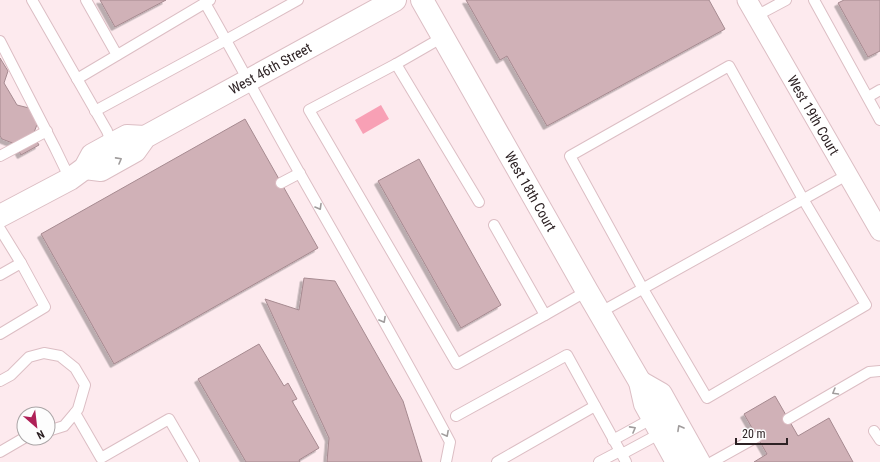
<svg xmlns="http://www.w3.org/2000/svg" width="880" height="462" viewBox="0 0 880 462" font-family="'Roboto Condensed',sans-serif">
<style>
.water{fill:#f8a0b5}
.building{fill:#d0b1b7;stroke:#a68a90;filter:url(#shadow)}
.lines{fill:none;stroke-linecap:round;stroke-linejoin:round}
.service-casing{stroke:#dcbec4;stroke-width:12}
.minor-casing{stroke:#dcbec4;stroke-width:21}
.tertiary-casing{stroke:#dcbec4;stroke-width:24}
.service{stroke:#fff;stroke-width:10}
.minor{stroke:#fff;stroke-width:19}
.tertiary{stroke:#fff;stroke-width:22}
.oneway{stroke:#a09c9c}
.labels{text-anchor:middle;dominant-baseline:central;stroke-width:3;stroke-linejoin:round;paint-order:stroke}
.street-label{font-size:14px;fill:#2d2224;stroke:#fdfdfd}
</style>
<defs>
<filter id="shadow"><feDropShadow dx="-3.5" dy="3.5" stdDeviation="0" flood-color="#0004"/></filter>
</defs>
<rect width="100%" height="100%" fill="#fdeaee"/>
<path class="water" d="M381,105L389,119L363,134L355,120Z"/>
<g class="building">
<path d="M100,0H166L115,27Z"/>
<path d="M466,0H709L725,29L547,126L507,56L500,60Z"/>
<path d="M844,0H880V51L868,57L838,3Z"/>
<path d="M0,58L8,71L4,83L17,105L29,108L38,122L33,135L39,145L21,155L15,144L2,139L0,136Z"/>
<path d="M245,119L318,248L114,364L41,234Z"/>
<path d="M419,159L501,305L461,328L378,181Z"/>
<path d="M304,278L335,281L403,401L422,462H327L329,438L265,299L299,310Z"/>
<path d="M259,344L284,386L288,383L297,399L292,401L319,448L299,460L300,462H246L198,379Z"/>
<path d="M775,396L798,436L829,418L853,462H754L767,454L744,414Z"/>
</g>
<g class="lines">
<defs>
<g id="service">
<path d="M32,0L107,131L112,144"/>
<path d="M86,0L117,55"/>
<path d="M210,0L205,3C237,59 267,116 299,172C350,262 402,351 450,442L446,462"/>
<path d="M814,0L880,120"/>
<path d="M756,16L786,0"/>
<path d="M443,37L396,64L309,110L457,364L545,315L494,225"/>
<path d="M0,41L55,148L70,179"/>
<path d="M396,64L479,202"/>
<path d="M729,66L803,199L866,305L707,398L643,289L570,156Z"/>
<path d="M77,79L205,3"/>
<path d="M868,97L880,90"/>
<path d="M95,111L226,40L298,0"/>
<path d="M0,156L47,131"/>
<path d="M281,183L300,173"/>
<path d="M0,229L21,263L45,307L0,334"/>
<path d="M0,275L21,263"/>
<path d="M599,313L847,175"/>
<path d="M545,315L587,291"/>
<path d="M0,381L11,375L29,357L44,353L60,356L75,368L85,385L78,409L75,413L64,426L48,431"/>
<path d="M75,413L101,458L169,419L194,462"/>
<path d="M456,416L567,355L626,462"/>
<path d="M788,419L869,372L880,371"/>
<path d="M874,431L880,440"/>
<path d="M613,440L653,418"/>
<path d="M0,452L24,438"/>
<path d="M622,454L661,433"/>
<path d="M497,462L595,406"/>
<path d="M599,462L620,451"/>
<path d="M712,462L757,437"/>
</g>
<g id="minor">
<path id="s1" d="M747,0L880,231"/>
</g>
<g id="tertiary">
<path id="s2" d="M422,0L587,291L640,382L645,404L677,462"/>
<path id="s3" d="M85,168L101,170L135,151L145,137L395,0"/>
<path d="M0,216L70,179L85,168L92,155L112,144L127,136L145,137"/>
<path d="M640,382L661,394L699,462"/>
</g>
</defs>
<use href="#service" class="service-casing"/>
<use href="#minor" class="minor-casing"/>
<use href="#tertiary" class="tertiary-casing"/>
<use href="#service" class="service"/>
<use href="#minor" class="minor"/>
<use href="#tertiary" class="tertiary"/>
</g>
<defs><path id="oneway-chevron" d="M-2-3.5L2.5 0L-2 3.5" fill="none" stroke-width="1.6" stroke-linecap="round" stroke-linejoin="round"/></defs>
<g class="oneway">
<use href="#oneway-chevron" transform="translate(119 160) rotate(-29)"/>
<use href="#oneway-chevron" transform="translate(319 207) rotate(60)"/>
<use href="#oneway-chevron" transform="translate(383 320) rotate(61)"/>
<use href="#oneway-chevron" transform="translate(835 392) rotate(150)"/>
<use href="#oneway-chevron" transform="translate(680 428) rotate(-119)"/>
<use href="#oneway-chevron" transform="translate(633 429) rotate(-29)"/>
<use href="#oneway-chevron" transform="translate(446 434) rotate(62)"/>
</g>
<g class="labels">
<g class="street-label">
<text stroke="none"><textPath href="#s3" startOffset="215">West 46th Street</textPath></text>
<text stroke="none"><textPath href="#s1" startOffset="133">West 19th Court</textPath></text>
<text stroke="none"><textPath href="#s2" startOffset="220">West 18th Court</textPath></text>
</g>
</g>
<g transform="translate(36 426) rotate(152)"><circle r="19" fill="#fdfdfd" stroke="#aaa5a6"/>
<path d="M0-3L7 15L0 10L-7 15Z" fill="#af2057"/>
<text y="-6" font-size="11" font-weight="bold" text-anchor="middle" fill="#2d2224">N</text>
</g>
<path d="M736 438v6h51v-6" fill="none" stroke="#2d2224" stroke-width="2"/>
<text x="742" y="438" font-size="12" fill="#2d2224" stroke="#fdfdfd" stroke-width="3" paint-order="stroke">20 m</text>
</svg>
